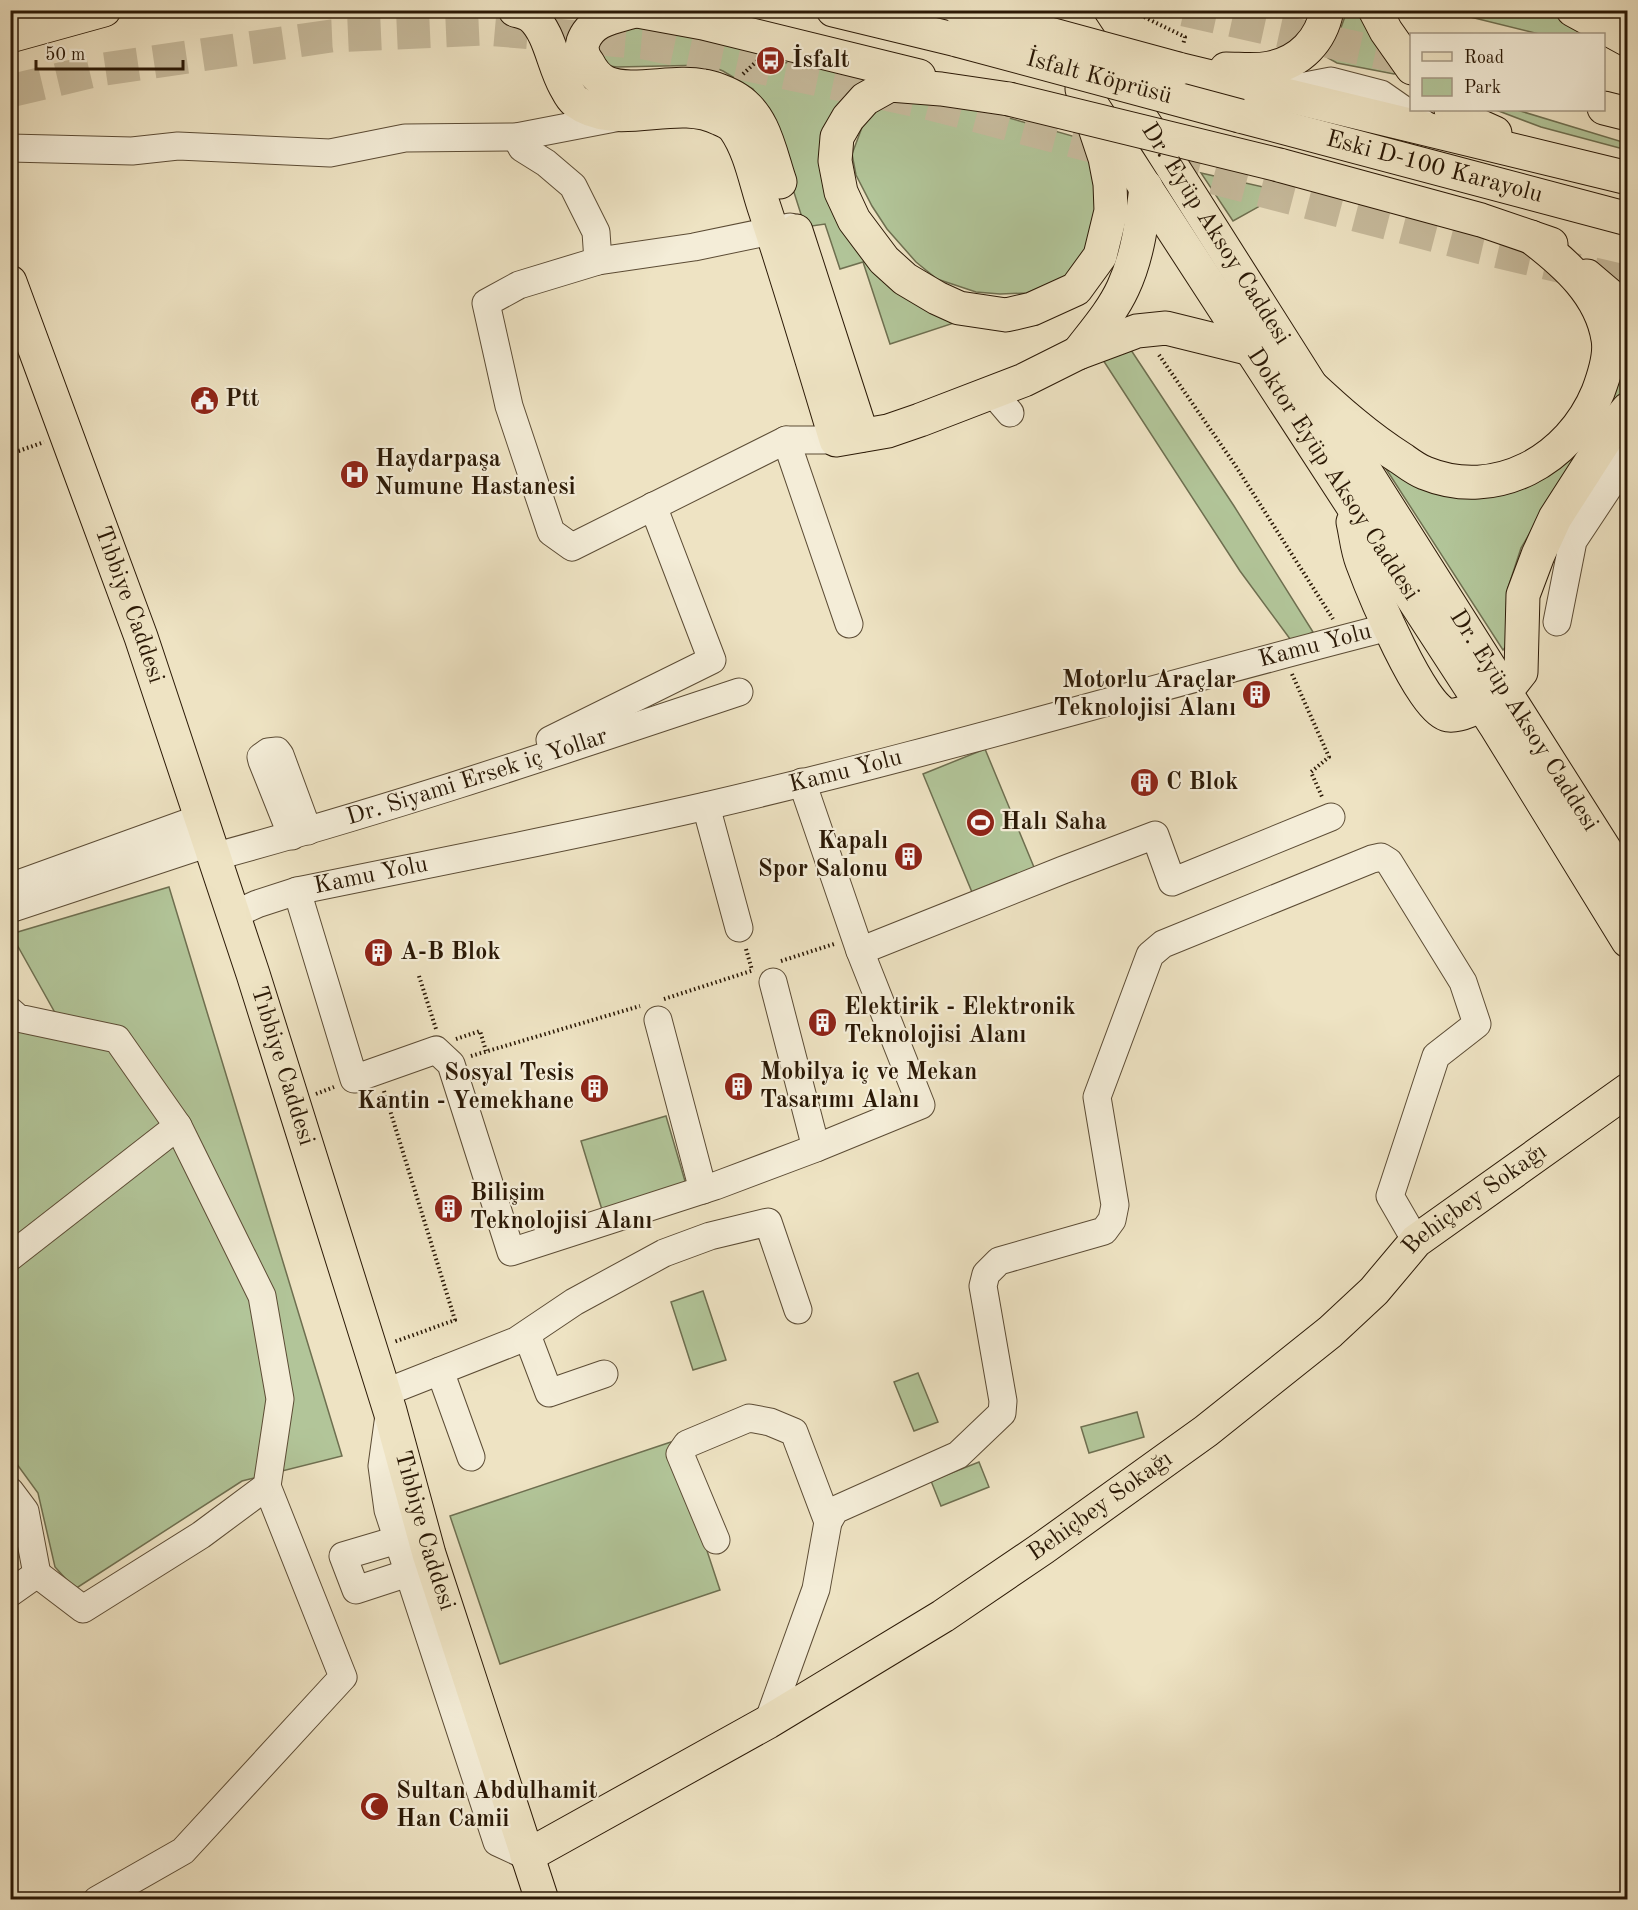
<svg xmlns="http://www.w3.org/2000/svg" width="1638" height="1910" viewBox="0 0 1638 1910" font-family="'Old Standard TT',serif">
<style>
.green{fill:#b2c599;stroke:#6e6f50;stroke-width:1.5}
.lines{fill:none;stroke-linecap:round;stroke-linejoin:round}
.highway-tunnel{stroke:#c7bb9d;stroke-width:33;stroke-dasharray:33 16;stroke-linecap:butt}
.minor-casing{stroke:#5c4c35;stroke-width:29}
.major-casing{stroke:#2b1906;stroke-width:35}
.highway-casing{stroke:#2b1906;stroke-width:35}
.path{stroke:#2b1906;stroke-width:4;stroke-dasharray:1.5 3;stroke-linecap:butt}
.minor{stroke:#f4edd8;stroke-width:27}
.major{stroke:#eee3c3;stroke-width:33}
.highway{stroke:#eee3c3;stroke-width:33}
.highway-bridge-casing{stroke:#2b1906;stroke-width:35;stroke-linecap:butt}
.highway-bridge{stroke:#eee3c3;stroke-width:33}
.labels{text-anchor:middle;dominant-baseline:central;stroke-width:4.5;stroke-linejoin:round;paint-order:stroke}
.poi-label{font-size:24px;font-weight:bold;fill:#2b1906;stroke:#f4edd8;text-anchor:start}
.street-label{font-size:24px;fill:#2b1906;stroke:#f4edd8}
</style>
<rect width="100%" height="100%" fill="#eee3c3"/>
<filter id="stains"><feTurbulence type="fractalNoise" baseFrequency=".00333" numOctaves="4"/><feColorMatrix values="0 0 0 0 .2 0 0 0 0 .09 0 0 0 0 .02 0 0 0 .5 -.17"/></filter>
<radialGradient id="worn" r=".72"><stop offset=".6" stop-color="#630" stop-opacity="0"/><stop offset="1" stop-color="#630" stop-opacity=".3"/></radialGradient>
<g class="green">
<path d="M1347,11H1367L1397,73L1394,74L1337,63L1328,58L1327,55L1339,33Z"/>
<path d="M1446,11H1556L1598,34H1539Z"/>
<path d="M614,21L733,42L767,63L832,62L885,70L824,165L957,322L890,344L863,262L840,269L825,224L805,227L779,145L764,107L753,89L723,71L708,65L617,67L601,65L591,34Z"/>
<path d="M899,95L963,105L1083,139L1101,195L1083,256L1069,275L1027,293L1000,294L976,292L937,279L916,262L887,229L872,206L856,175L852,154L864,122L873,112Z"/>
<path d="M1496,110H1517L1626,143L1627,150L1541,127Z"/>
<path d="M1201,173L1285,192L1233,221Z"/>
<path d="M1129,347L1234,506L1313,632L1293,643L1240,571L1103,360Z"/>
<path d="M1627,361V388L1620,401L1542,513L1521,548L1508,588L1506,622L1508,634V644L1503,650L1379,458L1451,488L1602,419Z"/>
<path d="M985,749L1036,872L974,897L923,774Z"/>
<path d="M169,887L342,1456L242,1481L75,1589L55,1567L38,1493L11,1456L10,1022L22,1031L54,1011L11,934Z"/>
<path d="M666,1116L687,1188L603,1213L581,1141Z"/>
<path d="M703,1291L726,1360L693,1370L671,1302Z"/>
<path d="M918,1373L938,1422L914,1431L894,1382Z"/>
<path d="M1137,1412L1144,1437L1089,1453L1081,1427Z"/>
<path d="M671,1442L720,1590L500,1664L450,1516Z"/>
<path d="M979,1462L989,1487L941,1506L931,1481Z"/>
</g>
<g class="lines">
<g class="highway-tunnel">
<path d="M1184,10L1412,60"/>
<path d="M10,91L98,70L331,36L487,29L645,43L927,103L1482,248L1628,282"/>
</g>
<defs>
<g id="minor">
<path d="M1274,92L1331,81L1381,94L1424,124"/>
<path d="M516,137L522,148L546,163L573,186L596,232L598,261"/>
<path d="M10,148L132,151L178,146L330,153L405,138L516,137L620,117"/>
<path d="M790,227L694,247L598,261L519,285L486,303L509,406L551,532L572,547L786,440H836"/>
<path d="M993,393L1010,413"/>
<path d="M786,440L849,624"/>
<path d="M1557,622L1573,541L1628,458"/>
<path d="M550,740L712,660L653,506"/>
<path d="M706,806L739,928"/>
<path d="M292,836L262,761L261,757L268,752L277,751L280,755L308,831"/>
<path id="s1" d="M213,857C391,809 565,750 739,692"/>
<path d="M10,887L201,818"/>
<path d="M297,891L354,1079L436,1050L451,1064L511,1252L715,1186L816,1148L921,1105L860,951L802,782"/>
<path d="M10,909L209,843"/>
<path id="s2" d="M233,915L257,904L297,891C433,863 570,837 706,806C935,753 1161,685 1389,627"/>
<path d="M860,951L1063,870L1155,835L1172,882L1331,817"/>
<path d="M773,982L816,1148"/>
<path d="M10,1011L18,1018L117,1039L178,1126L262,1296L280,1399L267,1486L201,1535L83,1609L37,1574"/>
<path d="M658,1020L703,1190"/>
<path d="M10,1257L178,1126"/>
<path d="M527,1335L549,1393L604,1374"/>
<path d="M440,1371L471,1457"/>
<path d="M384,1393L516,1341L574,1302L664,1253L710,1236L768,1222L798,1310"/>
<path d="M389,1415L382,1466L388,1510L497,1842L527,1856"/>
<path d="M10,1491L25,1511L37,1574L10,1593"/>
<path d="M397,1540L343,1556L356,1590L408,1573"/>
<path d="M716,1540L680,1454L687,1444L749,1418L770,1422L794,1432L828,1522"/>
<path d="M768,1722L816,1589L828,1522L835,1510L958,1455L1002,1413L1003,1401L983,1286L986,1274L999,1261L1104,1231L1112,1220L1115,1205L1097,1097L1150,955L1163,944L1372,859L1381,857L1389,862L1463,982L1477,1024L1436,1056L1390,1196L1416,1241"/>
<path d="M97,1900L183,1851L343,1677L267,1486"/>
</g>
<g id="major">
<path d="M515,10C521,12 527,13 532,17C550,33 553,65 565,86C568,91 570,97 575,101C618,133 675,96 720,119C725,121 732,125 735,129C751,152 756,184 765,210C790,286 813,363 836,440L888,431L920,420L1024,380L1078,353L1137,331L1166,328L1251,349"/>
<path id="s3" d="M1070,10L1151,133L1628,886"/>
<path d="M635,11C615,17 591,19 583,42C581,49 583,57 588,63C592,71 598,79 607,83C631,93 675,80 703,86C712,87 728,93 737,99C765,117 770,153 780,182"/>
<path id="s4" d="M1092,105L1497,728L1628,941"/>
<path d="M796,231L862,435"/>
<path id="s5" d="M10,282L141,637L253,974L390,1411L429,1554L542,1900"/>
<path d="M1078,353C1094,332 1112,312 1123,288C1138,256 1142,221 1146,187"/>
<path d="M1353,522C1356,535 1357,549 1362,562C1372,589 1422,711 1448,715C1464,717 1485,702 1499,695"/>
<path id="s6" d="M527,1856L768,1722L943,1616L1043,1548L1206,1431L1330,1332L1374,1291L1416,1241L1628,1090"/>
</g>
<g id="highway">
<path d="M632,10L703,23L919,76"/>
<path d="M833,10L957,40"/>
<path d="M1375,10L1386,31L1412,68"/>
<path d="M1573,10L1628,40"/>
<path d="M10,36L104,10"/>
<path d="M1178,69L1628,178"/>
<path d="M1226,69C1240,69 1256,71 1270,68C1300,62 1321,41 1327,10"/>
<path d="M1009,99L941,89L890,85L865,99L848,118L837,137L835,161L841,192L854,220L884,260L905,279L937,298L959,308L1006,315L1032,309L1076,289L1100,256L1111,211L1110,184L1105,158L1082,89"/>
<path d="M1604,108L1628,114"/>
<path d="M1451,110L1466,120L1495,133"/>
<path id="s7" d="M1240,116L1628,219"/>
<path d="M1279,165L1481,220L1551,244"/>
<path d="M1587,276L1628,311"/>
<path d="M1307,382C1337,410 1367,437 1402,459C1409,464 1417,470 1425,473C1496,502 1570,460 1598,392C1604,376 1611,356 1608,339C1601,294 1565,263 1531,237"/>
<path d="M1506,691L1521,672L1523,595L1538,555L1555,518L1614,426L1628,409"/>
</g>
</defs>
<use href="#minor" class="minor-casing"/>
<use href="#major" class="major-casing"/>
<use href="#highway" class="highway-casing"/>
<g class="path">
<path d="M1123,10L1138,14L1185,37L1183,45"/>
<path d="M743,74L757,61"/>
<path d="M1159,355L1235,465L1333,619"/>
<path d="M10,454L44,442"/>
<path d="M1292,674L1329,757L1311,772L1323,799"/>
<path d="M746,949L752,970"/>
<path d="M781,961L834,944"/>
<path d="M419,976L436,1029"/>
<path d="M664,999L754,970"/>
<path d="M456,1039L480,1031L486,1051"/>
<path d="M471,1056L640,1006"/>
<path d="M384,1091L455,1320L394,1342"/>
<path d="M316,1094L334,1087"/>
</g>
<use href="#minor" class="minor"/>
<use href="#major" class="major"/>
<use href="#highway" class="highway"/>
<defs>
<g id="highway-bridge">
<path d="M961,10L1178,69"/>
<path id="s8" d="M957,40L1240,116"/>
<path d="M1009,99L1279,165"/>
</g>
</defs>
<use href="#highway-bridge" class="highway-bridge-casing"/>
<use href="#highway-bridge" class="highway-bridge"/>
</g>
<defs>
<symbol id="bus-disc" viewBox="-11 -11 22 22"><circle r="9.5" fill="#8f2418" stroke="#f4edd8"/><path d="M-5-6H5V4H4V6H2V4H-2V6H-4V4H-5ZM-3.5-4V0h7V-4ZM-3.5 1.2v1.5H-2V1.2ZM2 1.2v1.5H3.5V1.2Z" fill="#fff"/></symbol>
<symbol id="civic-disc" viewBox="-11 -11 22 22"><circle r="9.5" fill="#8f2418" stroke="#f4edd8"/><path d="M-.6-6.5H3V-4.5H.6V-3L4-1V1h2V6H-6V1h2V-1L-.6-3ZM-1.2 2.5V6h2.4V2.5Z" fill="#fff"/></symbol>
<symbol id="hospital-disc" viewBox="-11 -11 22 22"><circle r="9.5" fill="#8f2418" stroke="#f4edd8"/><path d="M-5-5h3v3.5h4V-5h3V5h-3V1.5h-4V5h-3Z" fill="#fff"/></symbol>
<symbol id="building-disc" viewBox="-11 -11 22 22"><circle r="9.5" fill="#8f2418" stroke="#f4edd8"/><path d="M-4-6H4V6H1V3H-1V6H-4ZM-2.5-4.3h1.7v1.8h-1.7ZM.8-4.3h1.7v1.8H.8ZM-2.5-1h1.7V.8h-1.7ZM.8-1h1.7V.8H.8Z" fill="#fff"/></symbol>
<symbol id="stadium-disc" viewBox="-11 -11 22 22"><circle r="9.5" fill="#8f2418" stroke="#f4edd8"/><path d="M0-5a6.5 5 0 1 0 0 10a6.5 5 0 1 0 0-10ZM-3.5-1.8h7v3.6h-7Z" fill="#fff"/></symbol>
<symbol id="mosque-disc" viewBox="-11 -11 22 22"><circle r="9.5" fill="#8f2418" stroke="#f4edd8"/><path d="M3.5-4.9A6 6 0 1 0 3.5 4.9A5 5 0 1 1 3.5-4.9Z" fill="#fff"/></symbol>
</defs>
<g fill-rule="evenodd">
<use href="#bus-disc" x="754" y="44" width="33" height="33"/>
<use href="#civic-disc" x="188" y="384" width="33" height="33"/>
<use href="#hospital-disc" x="338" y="458" width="33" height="33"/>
<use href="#building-disc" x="1240" y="678" width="33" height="33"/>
<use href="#building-disc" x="1128" y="766" width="33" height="33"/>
<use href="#stadium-disc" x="964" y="806" width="33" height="33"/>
<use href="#building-disc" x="892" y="840" width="33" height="33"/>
<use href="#building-disc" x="362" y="936" width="33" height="33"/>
<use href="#building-disc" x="806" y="1006" width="33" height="33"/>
<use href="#building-disc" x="722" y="1070" width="33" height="33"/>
<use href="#building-disc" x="578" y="1072" width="33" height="33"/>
<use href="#building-disc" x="432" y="1192" width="33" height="33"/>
<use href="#mosque-disc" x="358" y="1790" width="33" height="33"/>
</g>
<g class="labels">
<g class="poi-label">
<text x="792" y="61">İsfalt</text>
<text x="225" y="400">Ptt</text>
<text x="375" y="460">Haydarpaşa<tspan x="375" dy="28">Numune Hastanesi</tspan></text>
<text x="1236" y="681" text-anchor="end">Motorlu Araçlar<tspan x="1236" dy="28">Teknolojisi Alanı</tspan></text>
<text x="1166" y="783">C Blok</text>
<text x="1001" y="823">Halı Saha</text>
<text x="888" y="842" text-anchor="end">Kapalı<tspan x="888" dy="28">Spor Salonu</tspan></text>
<text x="400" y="953">A-B Blok</text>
<text x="844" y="1008">Elektirik - Elektronik<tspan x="844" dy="28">Teknolojisi Alanı</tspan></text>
<text x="760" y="1073">Mobilya iç ve Mekan<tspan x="760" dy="28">Tasarımı Alanı</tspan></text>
<text x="574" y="1074" text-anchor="end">Sosyal Tesis<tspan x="574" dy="28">Kantin - Yemekhane</tspan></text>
<text x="470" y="1194">Bilişim<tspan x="470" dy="28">Teknolojisi Alanı</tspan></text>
<text x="396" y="1792">Sultan Abdulhamit<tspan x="396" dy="28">Han Camii</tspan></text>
</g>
<g class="street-label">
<text stroke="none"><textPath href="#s8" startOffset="147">İsfalt Köprüsü</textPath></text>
<text stroke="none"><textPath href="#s7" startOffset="201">Eski D-100 Karayolu</textPath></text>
<text stroke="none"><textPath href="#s3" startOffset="267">Dr. Eyüp Aksoy Caddesi</textPath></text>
<text stroke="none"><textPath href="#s4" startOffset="441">Doktor Eyüp Aksoy Caddesi</textPath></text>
<text stroke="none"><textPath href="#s5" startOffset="344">Tıbbiye Caddesi</textPath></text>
<text stroke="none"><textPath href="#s2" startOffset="1116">Kamu Yolu</textPath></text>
<text stroke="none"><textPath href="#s3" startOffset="843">Dr. Eyüp Aksoy Caddesi</textPath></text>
<text stroke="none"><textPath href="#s2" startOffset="630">Kamu Yolu</textPath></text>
<text stroke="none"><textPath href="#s1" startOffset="276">Dr. Siyami Ersek iç Yollar</textPath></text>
<text stroke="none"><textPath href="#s2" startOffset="144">Kamu Yolu</textPath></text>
<text stroke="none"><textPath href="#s5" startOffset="830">Tıbbiye Caddesi</textPath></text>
<text stroke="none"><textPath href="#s6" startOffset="1158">Behiçbey Sokağı</textPath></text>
<text stroke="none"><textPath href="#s6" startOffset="672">Behiçbey Sokağı</textPath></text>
<text stroke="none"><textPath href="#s5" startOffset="1316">Tıbbiye Caddesi</textPath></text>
</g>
</g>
<rect width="1638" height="1910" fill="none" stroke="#eee3c3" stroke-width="36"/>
<rect x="12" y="12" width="1614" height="1886" fill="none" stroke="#2b1906" stroke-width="3"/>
<rect x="18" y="18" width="1602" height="1874" fill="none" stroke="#2b1906" stroke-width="1.5"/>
<rect x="1410" y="33" width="195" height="78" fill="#f4edd8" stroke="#a49884" stroke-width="1.5"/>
<rect x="1422" y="52" width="30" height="9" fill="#eee3c3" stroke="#a49884" stroke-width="1.5"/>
<text x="1464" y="63" font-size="18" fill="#2b1906">Road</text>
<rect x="1422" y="78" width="30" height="18" fill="#b2c599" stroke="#a49884" stroke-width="1.5"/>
<text x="1464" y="93" font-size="18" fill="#2b1906">Park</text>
<path d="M36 60v9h147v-9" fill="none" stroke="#2b1906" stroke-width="3"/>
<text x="45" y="60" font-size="18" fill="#2b1906" stroke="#f4edd8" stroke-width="4.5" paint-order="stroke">50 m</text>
<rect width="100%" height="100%" filter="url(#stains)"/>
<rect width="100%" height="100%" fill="url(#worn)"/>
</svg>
